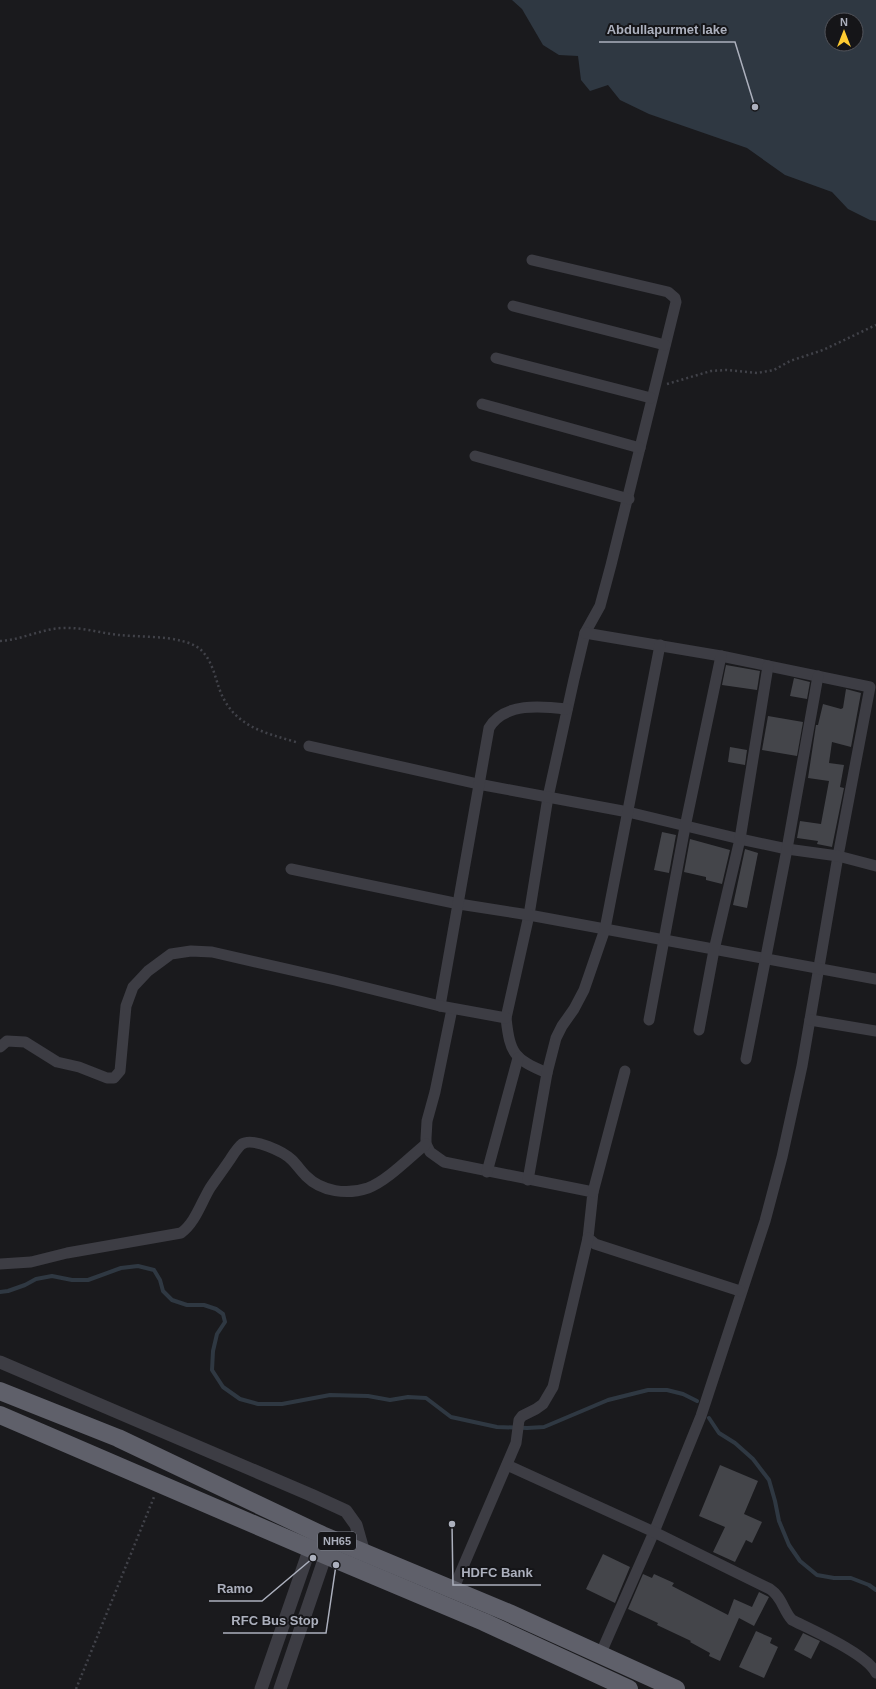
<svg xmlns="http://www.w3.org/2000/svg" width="876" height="1689" viewBox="0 0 876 1689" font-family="Helvetica,sans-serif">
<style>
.water{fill:#2f3842;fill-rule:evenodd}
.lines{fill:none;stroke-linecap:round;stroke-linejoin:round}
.stream{stroke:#2f3842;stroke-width:4}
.building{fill:#44454a}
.path{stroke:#414249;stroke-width:2.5;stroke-dasharray:2 3;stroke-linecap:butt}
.minor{stroke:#3d3d44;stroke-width:11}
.tertiary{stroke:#3d3d44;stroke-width:13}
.trunk{stroke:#5f606a;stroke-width:18}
.labels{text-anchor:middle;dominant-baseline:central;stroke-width:4;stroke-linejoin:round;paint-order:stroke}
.shield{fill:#151518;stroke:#7f828c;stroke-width:1}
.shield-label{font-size:11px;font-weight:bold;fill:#acb0bd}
.leader{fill:none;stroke:#acb0bd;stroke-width:1.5}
.callout-dot{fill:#acb0bd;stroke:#151518;stroke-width:1.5}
.callout-label{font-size:13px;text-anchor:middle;font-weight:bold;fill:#acb0bd;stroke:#151518;stroke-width:4;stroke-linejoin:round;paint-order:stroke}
</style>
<rect width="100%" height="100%" fill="#1a1a1d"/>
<path class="water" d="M512,0H876V221L870,220L848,209L832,192L785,175L747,148L649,114L620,100L608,85L590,91L581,80L578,56L559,55L543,45L522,9ZM832,20H856V44H832Z"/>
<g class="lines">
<g class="stream">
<path d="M0,1292L8,1291L25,1285L36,1279L52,1276L72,1280H88L121,1268L138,1266L154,1270L160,1280L163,1291L172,1300L187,1305H204L216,1309L223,1314L225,1322L217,1334L213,1351L212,1370L223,1387L240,1399L258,1404H282L330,1395L368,1396L390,1400L408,1397L426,1398L451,1417L497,1427L527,1428L544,1427L608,1400L648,1390H667L683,1394L697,1401"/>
<path d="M709,1418L719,1433L735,1443L753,1459L769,1480L775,1501L779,1521L789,1545L800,1561L817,1575L834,1578H851L869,1585L876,1590"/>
</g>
</g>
<g class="building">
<path d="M726,665L760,671L757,690L722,685Z"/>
<path d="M794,678L810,682L807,699L790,696Z"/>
<path d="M846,689L861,693L851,747L832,742L829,763L844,765L840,787L844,788L832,847L817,844L818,841L797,838L800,821L821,824L829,781L808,778L816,725H818L823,704L841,709L843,708Z"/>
<path d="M768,716L803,722L797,756L762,750Z"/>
<path d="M730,747L747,750L745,765L728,762Z"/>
<path d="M662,832L676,835L669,873L654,870Z"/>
<path d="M690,839L730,850L722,884L706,880V877L684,872Z"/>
<path d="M745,849L758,853L747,908L733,905Z"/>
<path d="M720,1465L758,1481L744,1514L762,1522L752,1543L746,1540L735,1562L713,1552L725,1527L699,1516Z"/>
<path d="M603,1554L630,1567L615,1603L586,1589Z"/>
<path d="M643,1574L652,1578L654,1574L674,1583L672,1586L728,1615L734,1599L752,1607L759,1592L769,1597L754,1626L739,1618L720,1661L709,1656L710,1653L690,1642L691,1641L657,1625L658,1623L628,1609Z"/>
<path d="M756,1631L772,1638L770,1643L778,1647L764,1678L739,1667Z"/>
<path d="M803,1633L820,1641L811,1659L794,1650Z"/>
</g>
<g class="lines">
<g class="path">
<path d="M667,384L711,371L727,370L757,373L774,370L790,361L823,350L876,325"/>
<path d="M0,641C21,640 41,629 62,628C82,627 100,633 119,635C138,637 164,636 182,641C190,643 198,646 203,652C212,662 215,676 219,688C233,727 263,732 299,743"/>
<path d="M76,1689L154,1497"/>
</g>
<g class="minor">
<path d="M532,260L668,292L675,298L676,302L611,565L600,606L585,633L574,679L548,797L529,915L506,1018C510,1054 514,1059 547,1073"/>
<path d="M513,306L665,345"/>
<path d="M496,358L651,398"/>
<path d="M482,404L640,448"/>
<path d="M475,456L629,499"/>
<path d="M585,633L721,656L870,687L838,856L802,1066L782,1157L765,1221L701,1416L654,1532L600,1655"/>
<path d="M309,746L478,784L628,812L740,839L787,849L838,856L876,866"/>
<path d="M291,869L459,904L529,915L876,979"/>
<path d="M440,1006L489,728C504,702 542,706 567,709"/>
<path d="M452,1009L435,1092L427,1121L426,1138V1144L430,1152L444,1162L593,1192L588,1238L595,1244L740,1291"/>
<path d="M649,1020L685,827L721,656"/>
<path d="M810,1020L876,1031"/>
<path d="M699,1030L714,950L740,839L768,666"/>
<path d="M0,1047L7,1041L25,1042L57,1062L79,1067L107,1078H114L120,1071L126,1006L133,987L148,971L171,954L191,951L212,952L335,980L440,1006L506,1018"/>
<path d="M746,1059L787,849L818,676"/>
<path d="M487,1172L518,1058"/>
<path d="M528,1180L547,1073L556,1038L562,1026L574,1009L584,990L605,929L660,645"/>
<path d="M593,1192L625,1071"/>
<path d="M0,1264L31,1262L67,1253L181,1233C195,1223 201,1203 210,1188C216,1179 223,1170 229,1161C233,1155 237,1148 242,1144C253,1137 284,1152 292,1160C297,1165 301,1171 306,1176C322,1192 347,1195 368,1188C387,1181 410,1157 426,1144"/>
<path d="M507,1465L654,1532L770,1589C782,1597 783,1610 792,1620C812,1630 867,1654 876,1673"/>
<path d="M453,1590L516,1443L519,1420L522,1416L536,1409L543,1404L553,1387L588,1238"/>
</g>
<g class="tertiary">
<path d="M0,1362L311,1495L346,1511L356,1525L364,1553"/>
<path d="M261,1689L312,1542"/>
<path d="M280,1689L328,1548"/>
</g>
<g class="trunk">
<path d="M0,1391L118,1438L322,1535L509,1613L676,1689"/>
<path d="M0,1415L325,1555L484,1622L629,1689"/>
</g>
</g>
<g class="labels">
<rect class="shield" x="318" y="1532" width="38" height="18" rx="3"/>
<g class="shield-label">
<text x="337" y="1541">NH65</text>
</g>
</g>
<path class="leader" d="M755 107L735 42H599M452 1524L453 1585H541M313 1558L262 1601H209M336 1565L326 1633H223"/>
<g class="callout-dot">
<circle cx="755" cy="107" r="4"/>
<circle cx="452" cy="1524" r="4"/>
<circle cx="313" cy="1558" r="4"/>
<circle cx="336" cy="1565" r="4"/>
</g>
<g class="callout-label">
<text x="667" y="34">Abdullapurmet lake</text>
<text x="497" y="1577">HDFC Bank</text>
<text x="235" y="1593">Ramo</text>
<text x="275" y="1625">RFC Bus Stop</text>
</g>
<g transform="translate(844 32)"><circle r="19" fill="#151518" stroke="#51535a"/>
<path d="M0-3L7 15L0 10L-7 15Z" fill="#fecb31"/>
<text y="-6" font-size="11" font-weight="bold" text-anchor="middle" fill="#acb0bd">N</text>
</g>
</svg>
